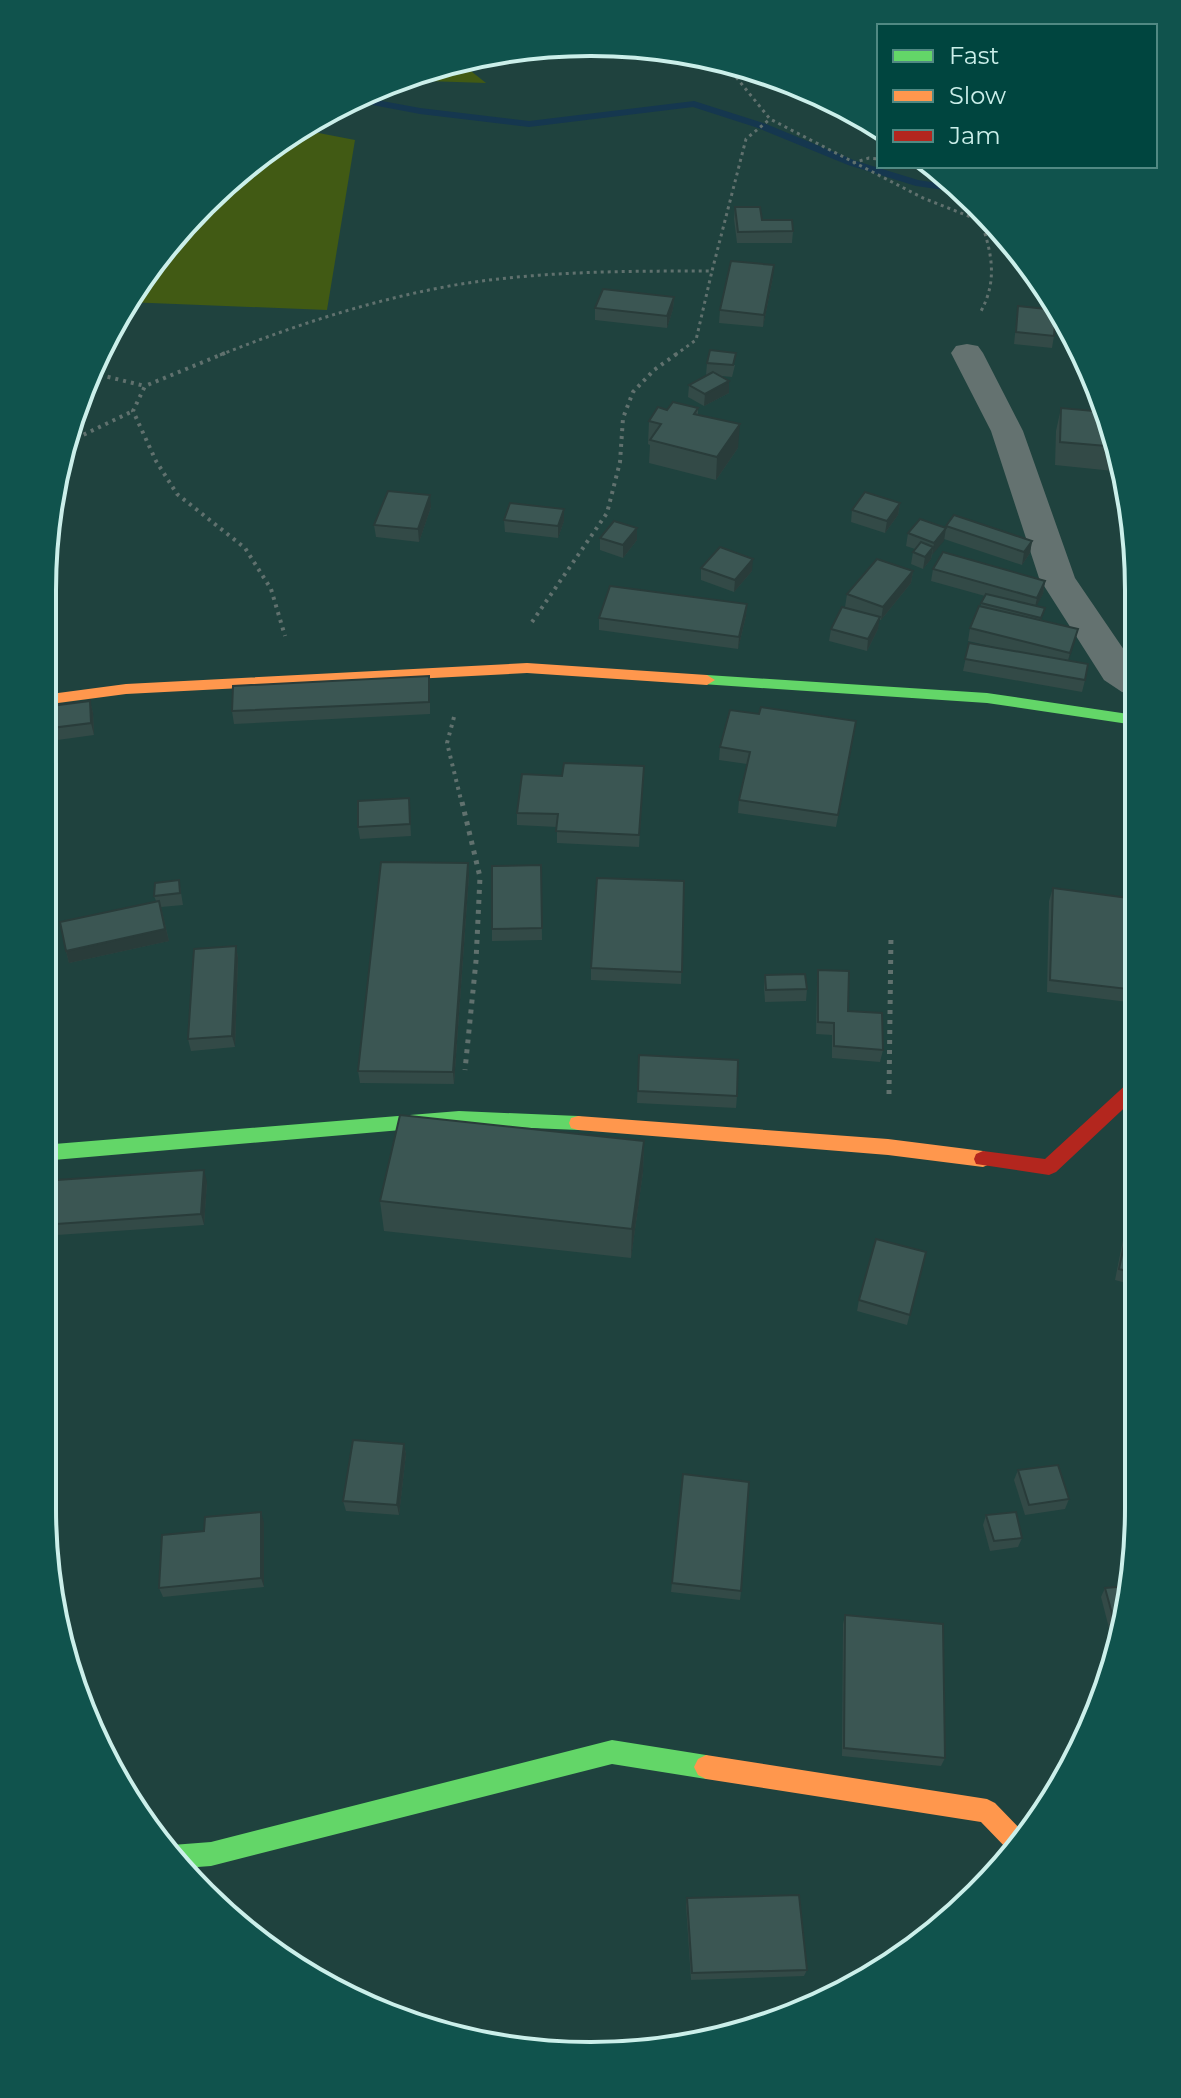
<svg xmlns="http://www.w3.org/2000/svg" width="1181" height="2098" viewBox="0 0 1181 2098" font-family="Montserrat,sans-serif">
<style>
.green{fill:#415a14}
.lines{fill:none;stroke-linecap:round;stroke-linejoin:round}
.stream{fill:#15374f;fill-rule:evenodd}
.path-far2{stroke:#60716e;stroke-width:3;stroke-dasharray:3 4;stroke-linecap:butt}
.path-far1{stroke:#60716e;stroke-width:4;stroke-dasharray:3 5;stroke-linecap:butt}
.path{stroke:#60716e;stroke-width:5;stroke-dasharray:4 6;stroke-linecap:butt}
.street{fill:#647270;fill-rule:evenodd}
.fast{fill:#63d668;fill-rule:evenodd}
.slow{fill:#ff974d;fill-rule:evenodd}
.jam{fill:#b3261e;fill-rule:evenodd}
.wall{fill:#334a47}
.shaded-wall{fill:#293c3a}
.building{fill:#3b5653;stroke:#293c3a;stroke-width:2}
.rim{fill:none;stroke:#cbefea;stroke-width:4}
</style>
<rect width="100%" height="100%" fill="#1f423e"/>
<g class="green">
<path d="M442,63L462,64L486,83L397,80Z"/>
<path d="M298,129L355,140L327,310L126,302L178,228L257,155Z"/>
</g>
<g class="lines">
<path class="stream" d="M355,96L420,108L529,121L694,101L766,124L856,161L918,180L956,186L966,193L916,186L848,165L758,128L693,107L529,127L420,114L346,100Z"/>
<g class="path-far2">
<path d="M723,61L770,119L923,198L981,221C992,254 998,281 980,313"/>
<path d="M853,163L869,158L879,159"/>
<path d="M220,355C298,324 378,298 461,284C544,271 628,271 712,271L746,139L770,119"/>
<path d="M675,355L696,340L712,271"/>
</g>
<g class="path-far1">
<path d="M225,353L145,386L133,411L156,461L177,494L245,548L271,589L285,636"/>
<path d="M92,373L145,386"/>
<path d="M62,445L133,411"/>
<path d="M532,622L607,513L620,462L623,418L633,392L654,370L678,353"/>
<path d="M454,717L447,743L462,804"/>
</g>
<g class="path">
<path d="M462,802L480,877L476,961L465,1070"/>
<path d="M889,1094L891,935"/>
</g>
<path class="street" d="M967,344L978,346L983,353L1023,431L1075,578L1135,666V695L1122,692L1104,680L1039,578L991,431L951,353L956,346Z"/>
<g class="fast">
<path d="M707,675L987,693L1135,715V725L987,703L702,684V676Z"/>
<path d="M459,1111L578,1116L585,1118L587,1123L585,1128L578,1130L459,1125L42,1161V1145Z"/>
<path d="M612,1740L706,1755L714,1759L718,1767L714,1775L706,1779L612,1764L211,1866L184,1868L163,1849L172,1845L211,1842Z"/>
</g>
<g class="slow">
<path d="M527,663L707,675L715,680L707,685L527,673L126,694L43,705V695L126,684Z"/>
<path d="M578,1116L888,1139L983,1151L990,1154L992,1159L990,1164L983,1167L888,1155L578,1130L571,1128L569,1123L571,1118Z"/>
<path d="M706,1755L987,1799L995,1803L1024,1833L1009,1851L981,1822L706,1779L698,1775L694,1767L698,1759Z"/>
</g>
<path class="jam" d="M1136,1079V1097L1056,1172L1049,1175L976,1164L974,1159L976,1154L983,1151L1045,1159L1130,1081Z"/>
</g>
<g class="wall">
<path d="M735,207L762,220L793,231L792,243H737L734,219Z"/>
<path d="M773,277L763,327L719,323L720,310Z"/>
<path d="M674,297L673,309L667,328L595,320V308Z"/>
<path d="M1018,306L1054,336L1052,348L1014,344Z"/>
<path d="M707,363L735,365L732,377L722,376L729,393L704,406L688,397L689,385L707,375H706Z"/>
<path d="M1104,406L1110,414L1123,472L1055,465L1056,431L1061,408L1103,412Z"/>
<path d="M698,408V415L738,448L716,480L649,463L650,445L648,444L649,421L667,410Z"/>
<path d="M900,503L898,515L885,533L851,522L852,510Z"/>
<path d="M431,507L419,542L376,537L374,525Z"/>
<path d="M504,520L564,521L558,538L505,532Z"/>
<path d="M946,526L1032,541L1030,553L1022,565L944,539L932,555L931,559L923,569L911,564L913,552L915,549L906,546L908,533L946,528Z"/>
<path d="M600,538L637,540L623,558L600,550Z"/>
<path d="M701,568L752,571L734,592L701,580Z"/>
<path d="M933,569L1045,581L1043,594L1036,606L1042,621L1078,629L1068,661L1085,680L1082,692L963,671L969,643L999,648L968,641L970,628L985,596L931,581Z"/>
<path d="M913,571L911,583L881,620L879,619L878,629L867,651L829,641L831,629L858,611L845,607L847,594Z"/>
<path d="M747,604L746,616L738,649L599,630V618Z"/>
<path d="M430,689V714L234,724L232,711Z"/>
<path d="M90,701L93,713L94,735L43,742V707Z"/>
<path d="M854,733L836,827L738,813L739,800L747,764L719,760L720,747Z"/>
<path d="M644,766L639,847L557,843V827L517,825V813L562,776Z"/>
<path d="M409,798L411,836L360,839L358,827Z"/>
<path d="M468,863L469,875L454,1084L360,1083L358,1071Z"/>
<path d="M541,865L542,940L492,941V929Z"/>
<path d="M179,880L183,905L161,907L169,941L69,963L66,951L156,901L154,896Z"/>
<path d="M684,881L681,984L591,980V968Z"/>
<path d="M1053,888L1136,899V1003L1047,992L1049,901Z"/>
<path d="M236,946L238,958L235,1047L191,1051L188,1039Z"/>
<path d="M818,970L848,1011L883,1050L880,1062L832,1058V1035L816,1034L817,982Z"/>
<path d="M765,975L807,989L806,1001L765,1002L764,987Z"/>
<path d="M639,1055L737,1096L736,1108L637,1103Z"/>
<path d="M644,1141L643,1172L631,1258L384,1231L380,1201Z"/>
<path d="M42,1181L207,1182L204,1225L42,1236Z"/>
<path d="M1134,1198L1137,1199V1286L1115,1280L1129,1210Z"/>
<path d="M926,1252L907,1325L857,1311L859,1300Z"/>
<path d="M404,1444L406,1454L399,1515L346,1511L343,1501Z"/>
<path d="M1018,1470L1069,1499L1065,1509L1025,1515L1014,1480Z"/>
<path d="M683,1474L741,1591L740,1600L671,1592Z"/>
<path d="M986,1515L1022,1538L1018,1547L990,1551L983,1525Z"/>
<path d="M264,1522V1587L163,1597L159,1588L204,1531Z"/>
<path d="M1129,1586L1116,1655L1101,1597L1105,1588Z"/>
<path d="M845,1615L945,1758L941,1766L842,1756L843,1624Z"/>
<path d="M687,1898L807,1970L804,1976L691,1980L686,1905Z"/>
</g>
<g class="shaded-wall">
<path d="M774,265L773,277L763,327L764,315Z"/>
<path d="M674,297L673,309L667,328V316Z"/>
<path d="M729,381V393L704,406L705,394Z"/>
<path d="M740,424L738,448L716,480L717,457Z"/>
<path d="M430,495L431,507L419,542L418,529Z"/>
<path d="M900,503L898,515L885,533L887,521Z"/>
<path d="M564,509V521L558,538V526Z"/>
<path d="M637,528V540L623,558V545Z"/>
<path d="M946,528L944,541L932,555L934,543Z"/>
<path d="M1032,541L1030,553L1022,565L1024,552Z"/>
<path d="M933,547L931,559L923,569L925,557Z"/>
<path d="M753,559L752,571L734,592L735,580Z"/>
<path d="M913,571L911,583L881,620L883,607Z"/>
<path d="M1045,581L1043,594L1034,611L1037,598Z"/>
<path d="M747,604L746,616L738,649L739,637Z"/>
<path d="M880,617L878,629L867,651L868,639Z"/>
<path d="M1078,629L1075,642L1067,665L1070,653Z"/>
<path d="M90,701L93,713L94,735L91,723Z"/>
<path d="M468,863L469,875L454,1084L453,1072Z"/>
<path d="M159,901L169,941L69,963L66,951Z"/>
<path d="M236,946L238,958L235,1047L232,1036Z"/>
<path d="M644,1141L643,1172L631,1258L632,1229Z"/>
<path d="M204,1170L207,1182L204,1225L201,1214Z"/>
<path d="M404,1444L406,1454L399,1515L397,1505Z"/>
<path d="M261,1512L264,1522V1587L261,1578Z"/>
</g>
<g class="building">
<path d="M735,207H760L762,220H792L793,231L738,232Z"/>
<path d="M731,261L774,265L764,315L720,310Z"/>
<path d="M603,289L674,297L667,316L595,308Z"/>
<path d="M1018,306L1056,310L1054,336L1016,332Z"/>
<path d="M710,350L736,353L733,365L707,363Z"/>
<path d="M713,372L729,381L705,394L689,385Z"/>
<path d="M673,402L698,408L694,414L740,424L717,457L650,440L661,424L649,421L658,407L667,410Z"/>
<path d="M1104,406L1106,407L1110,414L1118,447L1060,442L1061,408L1104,412Z"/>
<path d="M388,491L430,495L418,529L374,525Z"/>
<path d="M865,492L900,503L887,521L852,510Z"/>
<path d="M510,503L564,509L558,526L504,520Z"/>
<path d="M954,515L1032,541L1024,552L946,526Z"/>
<path d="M920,519L946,528L934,543L908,533Z"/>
<path d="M614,521L637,528L623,545L600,538Z"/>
<path d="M921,542L933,547L925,557L913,552Z"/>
<path d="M720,547L753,559L735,580L701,568Z"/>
<path d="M943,552L1045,581L1037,598L933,569Z"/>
<path d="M877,559L913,571L883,607L847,594Z"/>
<path d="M610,586L747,604L739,637L599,618Z"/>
<path d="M986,594L1045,608L1041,618L981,603Z"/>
<path d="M979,606L1078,629L1070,653L970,628Z"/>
<path d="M842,607L880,617L868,639L831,629Z"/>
<path d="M969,643L1088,664L1085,680L965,659Z"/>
<path d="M429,676V702L232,711L233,686Z"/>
<path d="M90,701L91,723L43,729V707Z"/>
<path d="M761,707L856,721L838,815L739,800L750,752L720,747L730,710L759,714Z"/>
<path d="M564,763L644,766L639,835L556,831L558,814L517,813L522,774L562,776Z"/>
<path d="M409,798L410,824L358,827V801Z"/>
<path d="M381,862L468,863L453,1072L358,1071Z"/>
<path d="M541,865L542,928L492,929V866Z"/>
<path d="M597,878L684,881L682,972L591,968Z"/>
<path d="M179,880L180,893L154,896L155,883Z"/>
<path d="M1053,888L1136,899V990L1050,980Z"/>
<path d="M159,901L165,929L66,951L60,922Z"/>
<path d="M236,946L232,1036L188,1039L194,949Z"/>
<path d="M818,970L849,971L848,1011L882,1013L883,1050L834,1046V1023L818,1022Z"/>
<path d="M805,974L807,989L766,990L765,975Z"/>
<path d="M639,1055L738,1060L737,1096L638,1091Z"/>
<path d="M400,1115L644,1141L632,1229L380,1201Z"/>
<path d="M204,1170L201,1214L42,1225V1181Z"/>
<path d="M1134,1198L1137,1199V1274L1119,1269Z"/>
<path d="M876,1239L926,1252L910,1315L859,1300Z"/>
<path d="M353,1440L404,1444L397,1505L343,1501Z"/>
<path d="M1058,1465L1069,1499L1029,1505L1018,1470Z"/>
<path d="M683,1474L749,1482L741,1591L672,1583Z"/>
<path d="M261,1512V1578L159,1588L162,1535L204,1531L205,1517Z"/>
<path d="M1016,1512L1022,1538L994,1541L986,1515Z"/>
<path d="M1129,1586L1119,1639L1105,1588Z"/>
<path d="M845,1615L943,1624L945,1758L844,1748Z"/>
<path d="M799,1895L807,1970L692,1973L687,1898Z"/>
</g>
<path d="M0 0H1181V2098H0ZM590 56H591A534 534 0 0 1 1125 590V1508A534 534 0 0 1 591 2042H590A534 534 0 0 1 56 1508V590A534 534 0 0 1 590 56Z" fill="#10534d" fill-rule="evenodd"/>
<path class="rim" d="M590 56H591A534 534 0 0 1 1125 590V1508A534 534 0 0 1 591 2042H590A534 534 0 0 1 56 1508V590A534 534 0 0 1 590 56Z"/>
<rect x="877" y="24" width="280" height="144" fill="#00453f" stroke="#518983" stroke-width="2"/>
<rect x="893" y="50" width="40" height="12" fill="#63d668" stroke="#518983" stroke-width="2"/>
<text x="949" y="64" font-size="24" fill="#cbefea">Fast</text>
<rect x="893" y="90" width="40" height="12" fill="#ff974d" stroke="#518983" stroke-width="2"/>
<text x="949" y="104" font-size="24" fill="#cbefea">Slow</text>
<rect x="893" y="130" width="40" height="12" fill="#b3261e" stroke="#518983" stroke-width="2"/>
<text x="949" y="144" font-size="24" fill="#cbefea">Jam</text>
</svg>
